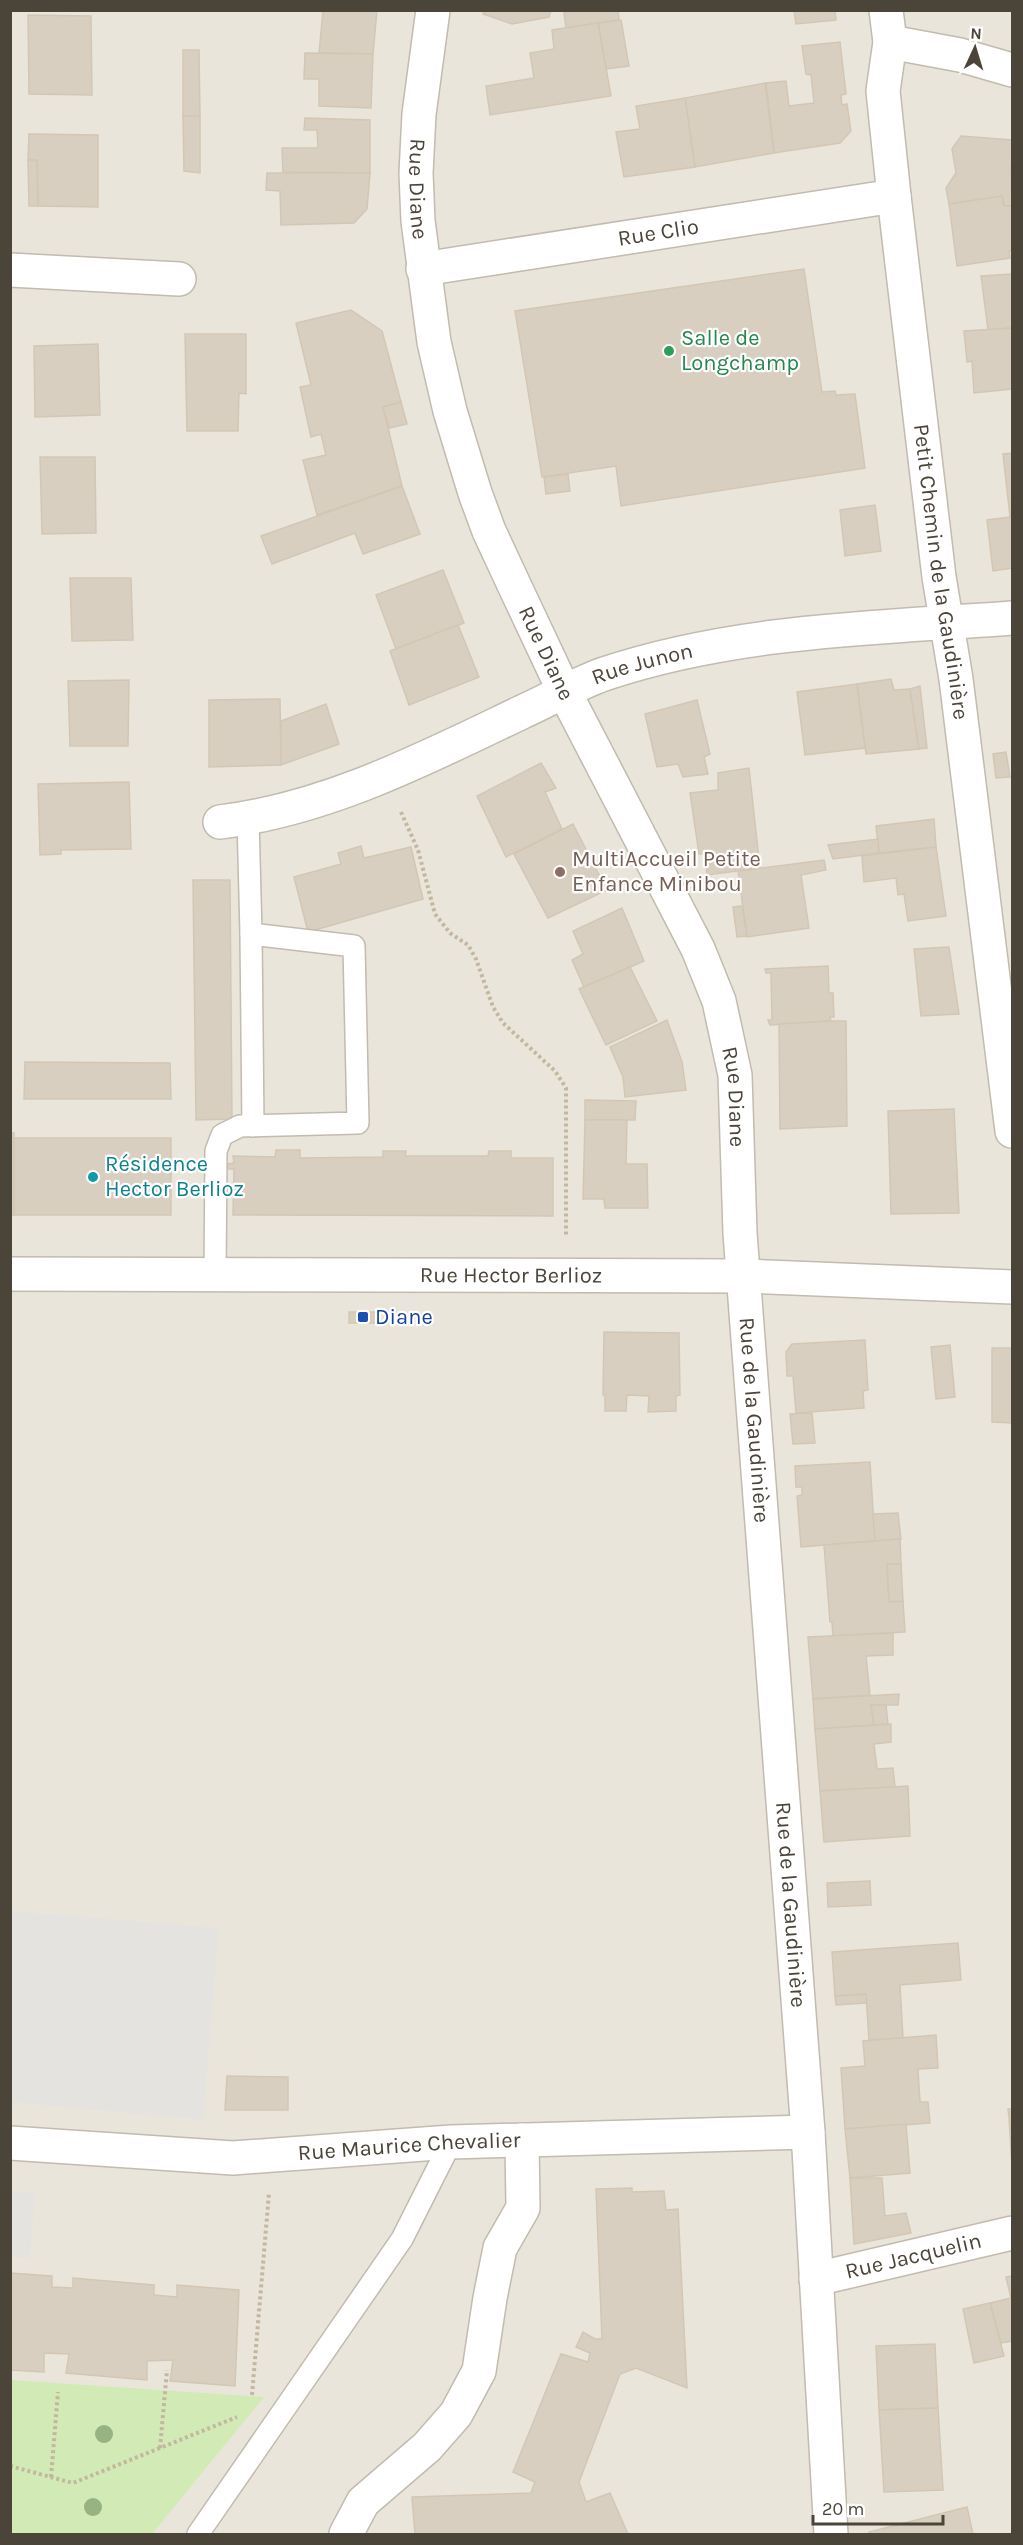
<svg xmlns="http://www.w3.org/2000/svg" width="1023" height="2545" viewBox="0 0 1023 2545" font-family="Karla,sans-serif">
<style>
.residential{fill:#eae5da}
.green{fill:#d2eab5}
.parking{fill:#e5e3e0}
.building{fill:#d8cfc1;stroke:#d3c7b4;stroke-width:1.5}
.lines{fill:none;stroke-linecap:round;stroke-linejoin:round}
.service-casing{stroke:#c2bbae;stroke-width:24}
.minor-casing{stroke:#c2bbae;stroke-width:36}
.path{stroke:#c4b79f;stroke-width:4;stroke-dasharray:3 3;stroke-linecap:butt}
.service{stroke:#fff;stroke-width:21}
.minor{stroke:#fff;stroke-width:33}
.tree{fill:#97b381}
.leisure-dot{fill:#2e9e5b;stroke:#fff;stroke-width:2}
.education-dot{fill:#8d6e63;stroke:#fff;stroke-width:2}
.culture-dot{fill:#0f9aa8;stroke:#fff;stroke-width:2}
.transit-dot{fill:#1a4fb4;stroke:#fff;stroke-width:2}
.labels{text-anchor:middle;dominant-baseline:central;stroke-width:4.5;stroke-linejoin:round;paint-order:stroke}
.street-label{font-size:22px;fill:#4b4439;stroke:#fff}
.leisure-label{font-size:22px;fill:#27864d;stroke:#fff;text-anchor:start}
.education-label{font-size:22px;fill:#785e54;stroke:#fff;text-anchor:start}
.culture-label{font-size:22px;fill:#0d838f;stroke:#fff;text-anchor:start}
.transit-label{font-size:22px;fill:#164399;stroke:#fff;text-anchor:start}
</style>
<rect width="100%" height="100%" fill="#f6f3ec"/>
<rect class="residential" x="11" y="11" width="1001" height="2523"/>
<path class="green" d="M10,2380H11L264,2397L152,2534H11Z"/>
<g class="parking">
<path d="M11,1911L219,1928L203,2120L11,2102Z"/>
<path d="M11,2191L35,2193L30,2258L11,2257Z"/>
</g>
<g class="building">
<path d="M321,10H377L373,54L319,53L323,11Z"/>
<path d="M484,10H551L549,17L512,24L483,14Z"/>
<path d="M576,10H618L619,20L566,28L564,12Z"/>
<path d="M794,10H835L836,20L796,24Z"/>
<path d="M28,15L91,16L92,95L29,94Z"/>
<path d="M621,20L629,66L606,69L598,23Z"/>
<path d="M598,23L611,96L490,115L486,86L534,78L530,53L554,49L552,30Z"/>
<path d="M840,42L846,94L841,95L842,105L847,104L851,131L840,143L774,153L766,83L786,81L789,106L814,103L811,75L806,74L802,46Z"/>
<path d="M183,50H199L200,116H183Z"/>
<path d="M305,53L373,54L371,108L319,106V79H304Z"/>
<path d="M765,83L774,153L695,167L685,98Z"/>
<path d="M685,98L695,167L624,177L616,132L640,129L636,106Z"/>
<path d="M183,116H200V173L184,171Z"/>
<path d="M305,118L370,120V173L283,172L282,148H318L317,130H304Z"/>
<path d="M29,134L98,135V207L38,206L37,160H28Z"/>
<path d="M961,136L1012,140V164L1011,165L1012,206H1004L1002,196L949,204L946,188L956,173L952,149Z"/>
<path d="M28,160H37L38,206H29Z"/>
<path d="M267,173H370L367,209L354,223L281,225L280,191L266,190Z"/>
<path d="M1002,196L1004,206H1012V251H1009L1010,258L957,266L949,204Z"/>
<path d="M804,269L822,392L835,391L836,395L855,394L865,468L621,506L616,466L542,477L515,311Z"/>
<path d="M1012,274V328L988,330L981,276Z"/>
<path d="M351,310L382,331L401,402L383,407L402,486L317,515L303,460L326,455L321,434L311,437L300,387L311,385L296,323Z"/>
<path d="M1012,328V389L974,393L972,361L967,362L964,331Z"/>
<path d="M185,334H246V394L239,393L238,431H187Z"/>
<path d="M98,344L100,415L35,417L34,346Z"/>
<path d="M401,402L407,424L389,428L383,407Z"/>
<path d="M1012,453V568L993,571L987,520L1010,517L1003,454Z"/>
<path d="M40,457H95L96,533L42,534Z"/>
<path d="M568,474L570,491L546,494L544,477Z"/>
<path d="M402,486L420,534L363,554L355,533L272,564L261,536Z"/>
<path d="M875,505L881,551L845,556L840,510Z"/>
<path d="M443,570L464,623L396,649L376,595Z"/>
<path d="M70,578H131L133,640L72,641Z"/>
<path d="M458,625L479,677L409,705L390,651Z"/>
<path d="M891,679L894,690L910,689L919,749L866,754L857,684Z"/>
<path d="M129,680L128,746H70L68,681Z"/>
<path d="M857,684L865,748L805,755L797,692Z"/>
<path d="M920,686L927,748L919,749L910,689Z"/>
<path d="M280,699L281,765L209,767V700Z"/>
<path d="M697,700L710,754L704,757L708,774L683,777L678,764L657,767L645,714Z"/>
<path d="M326,704L339,744L281,765V721Z"/>
<path d="M1006,752L1010,777L996,778L993,754Z"/>
<path d="M541,763L556,788L545,792L562,829L506,857L477,796Z"/>
<path d="M749,768L760,868L707,875L705,854H699L690,793L718,790V773Z"/>
<path d="M129,782L131,849L61,850V854L40,855L38,784Z"/>
<path d="M934,819L936,847L879,853L876,826Z"/>
<path d="M573,824L607,890L548,918L514,854Z"/>
<path d="M878,839L879,853L833,859L828,845Z"/>
<path d="M361,846L364,858L411,847L423,899L308,932L294,877L341,864L338,853Z"/>
<path d="M936,847L946,916L908,921L904,894L898,895L896,878L864,882L862,856Z"/>
<path d="M824,860L826,870L801,875L809,928L747,937L738,871Z"/>
<path d="M193,880H230L232,1119L196,1120Z"/>
<path d="M742,906L747,936L737,937L733,907Z"/>
<path d="M622,908L644,961L584,987L572,960L583,954L573,931Z"/>
<path d="M949,947L959,1014L921,1016L914,949Z"/>
<path d="M828,966L829,993H833L834,1017H830L831,1021L770,1025L768,1020H772L771,973H766L765,969Z"/>
<path d="M630,967L657,1021L606,1045L579,989Z"/>
<path d="M667,1020L682,1062L686,1090L625,1097L623,1077L610,1047Z"/>
<path d="M831,1021H846L847,1126L780,1129L779,1024Z"/>
<path d="M25,1062L170,1063L171,1099H24Z"/>
<path d="M585,1100L636,1101L635,1120H585Z"/>
<path d="M954,1109L959,1213L891,1214L888,1111Z"/>
<path d="M585,1120H627L626,1164H647L648,1208H605L604,1199H583Z"/>
<rect x="10" y="1133" width="4" height="82"/>
<rect x="14" y="1138" width="157" height="77"/>
<path d="M276,1150H300V1158L383,1157V1151H406L405,1156H488L489,1151H511V1158H553V1216L233,1215L234,1169H227V1164L234,1163L233,1156L275,1157Z"/>
<rect x="349" y="1312" width="27" height="11"/>
<path d="M604,1332L679,1333L680,1395L676,1396V1411L648,1412L649,1396L627,1395L626,1411H605V1395H603Z"/>
<path d="M865,1340L868,1390L863,1391L864,1408L796,1413L793,1376H787L786,1352L792,1344Z"/>
<path d="M950,1345L955,1397L936,1399L931,1347Z"/>
<path d="M992,1348H1012V1423L992,1422Z"/>
<path d="M812,1413L815,1443L793,1444L790,1414Z"/>
<path d="M870,1462L875,1541L801,1547L797,1496L802,1495V1487H796L795,1466Z"/>
<path d="M898,1513L901,1539L875,1541L873,1514Z"/>
<path d="M900,1539L901,1564H887L889,1602L903,1601L905,1632L833,1636L832,1622H830L824,1545Z"/>
<path d="M887,1564H901L903,1601L889,1602Z"/>
<path d="M893,1633V1655L866,1656L870,1695L813,1699L808,1637Z"/>
<path d="M899,1694L898,1705H871L874,1725L815,1729L813,1699Z"/>
<path d="M871,1705H886L888,1724L874,1725Z"/>
<path d="M891,1724V1742L874,1744L877,1769L893,1768L895,1787L820,1791L815,1729Z"/>
<path d="M908,1786L910,1836L824,1842L820,1791Z"/>
<path d="M870,1881L871,1905L828,1907L827,1883Z"/>
<path d="M958,1943L961,1980L900,1985L903,2038L869,2040L866,1994L835,1996L832,1952Z"/>
<path d="M866,1994V2003L836,2005L835,1996Z"/>
<path d="M936,2035L938,2068L918,2069L920,2102H928L930,2123L845,2129L841,2068L865,2066L863,2041Z"/>
<path d="M227,2076L288,2077V2110H225Z"/>
<path d="M1008,2109H1012V2168L1009,2117Z"/>
<path d="M906,2124L910,2173L850,2178L845,2129Z"/>
<path d="M850,2178H882L885,2216L906,2213L911,2233L854,2244Z"/>
<path d="M632,2188V2192L664,2191L666,2210L678,2209L687,2388L636,2368L620,2374L579,2482L586,2502L610,2493L628,2534H415L412,2497L531,2493L535,2482L513,2472L561,2354L588,2362L590,2353L576,2347L583,2332L595,2339H602L596,2189Z"/>
<path d="M10,2273L52,2276V2287L73,2288V2278L154,2285V2295L177,2297V2285L239,2290L235,2386L170,2381L173,2360L147,2361V2380L66,2373L69,2354L44,2353V2372L10,2370Z"/>
<path d="M1012,2276V2341L1001,2343L990,2303L1011,2298L1006,2277Z"/>
<path d="M990,2303L1004,2356L974,2363L963,2309Z"/>
<path d="M935,2344L938,2408L879,2410L876,2346Z"/>
<path d="M938,2408L943,2490L884,2492L879,2410Z"/>
<path d="M967,2507L973,2534H869V2532Z"/>
</g>
<g class="lines">
<defs>
<g id="service">
<path d="M251,934L253,1126"/>
<path d="M215,1276L216,1151L222,1135L240,1126L358,1123L354,946L251,934L248,818"/>
<path d="M198,2534L402,2239L451,2142"/>
</g>
<g id="minor">
<path id="s1" d="M433,10L419,114L416,173L418,221L434,342L450,411L475,493L489,531L516,589L564,691L698,949L719,1001L735,1075L740,1233L808,2132L831,2534"/>
<path id="s2" d="M886,10L890,42L883,91L894,196L939,577L956,679L1012,1131"/>
<path d="M890,42L960,55L1012,70"/>
<path id="s3" d="M423,269L894,196"/>
<path d="M10,270L179,279"/>
<path id="s4" d="M220,822C327,809 426,758 522,712C549,700 576,684 604,674C735,630 876,628 1012,618"/>
<path id="s5" d="M10,1274L744,1276L1012,1287"/>
<path id="s6" d="M10,2143L233,2158L451,2142L808,2132"/>
<path id="s7" d="M816,2279L1012,2233"/>
<path d="M346,2534L363,2502L427,2447L456,2414L479,2371L490,2298L500,2248L523,2208L522,2140"/>
</g>
</defs>
<use href="#service" class="service-casing"/>
<use href="#minor" class="minor-casing"/>
<g class="path">
<path d="M401,812L418,850L435,914L450,933L468,945L476,959L493,1007L503,1023L555,1071L566,1088V1235"/>
<path d="M252,2395L269,2193"/>
<path d="M160,2448L167,2370"/>
<path d="M10,2466L73,2483L237,2417"/>
<path d="M51,2477L58,2392"/>
</g>
<use href="#service" class="service"/>
<use href="#minor" class="minor"/>
</g>
<g class="tree">
<circle cx="104" cy="2434" r="9"/>
<circle cx="93" cy="2507" r="9"/>
</g>
<circle class="leisure-dot" cx="669" cy="351" r="6"/>
<circle class="education-dot" cx="560" cy="872" r="6"/>
<circle class="culture-dot" cx="93" cy="1177" r="6"/>
<rect class="transit-dot" x="357" y="1311" width="12" height="12" rx="3"/>
<g class="labels">
<g class="street-label">
<text stroke="none"><textPath href="#s1" startOffset="180">Rue Diane</textPath></text>
<text stroke="none"><textPath href="#s3" startOffset="238">Rue Clio</textPath></text>
<text stroke="none"><textPath href="#s2" startOffset="566">Petit Chemin de la Gaudinière</textPath></text>
<text stroke="none"><textPath href="#s1" startOffset="666">Rue Diane</textPath></text>
<text stroke="none"><textPath href="#s4" startOffset="453">Rue Junon</textPath></text>
<text stroke="none"><textPath href="#s1" startOffset="1152">Rue Diane</textPath></text>
<text stroke="none"><textPath href="#s5" startOffset="501">Rue Hector Berlioz</textPath></text>
<text stroke="none"><textPath href="#s1" startOffset="1476">Rue de la Gaudinière</textPath></text>
<text stroke="none"><textPath href="#s1" startOffset="1962">Rue de la Gaudinière</textPath></text>
<text stroke="none"><textPath href="#s6" startOffset="400">Rue Maurice Chevalier</textPath></text>
<text stroke="none"><textPath href="#s7" startOffset="100">Rue Jacquelin</textPath></text>
</g>
<g class="leisure-label">
<text x="681" y="338">Salle de<tspan x="681" dy="25">Longchamp</tspan></text>
</g>
<g class="education-label">
<text x="572" y="859">MultiAccueil Petite<tspan x="572" dy="25">Enfance Minibou</tspan></text>
</g>
<g class="culture-label">
<text x="105" y="1164">Résidence<tspan x="105" dy="25">Hector Berlioz</tspan></text>
</g>
<g class="transit-label">
<text x="375" y="1317">Diane</text>
</g>
</g>
<rect width="1023" height="2545" fill="none" stroke="#4b4439" stroke-width="24"/>
<g transform="translate(975 48) rotate(4)" stroke="#ffffff" stroke-width="4.5" paint-order="stroke">
<path d="M0-4.5L10 22L0 15L-10 22Z" fill="#4b4439"/>
<text y="-9" font-size="16" font-weight="bold" text-anchor="middle" fill="#4b4439">N</text>
</g>
<path d="M813 2515v9h130v-9" fill="none" stroke="#4b4439" stroke-width="3"/>
<text x="822" y="2515" font-size="18" fill="#4b4439" stroke="#ffffff" stroke-width="4.5" paint-order="stroke">20 m</text>
</svg>
